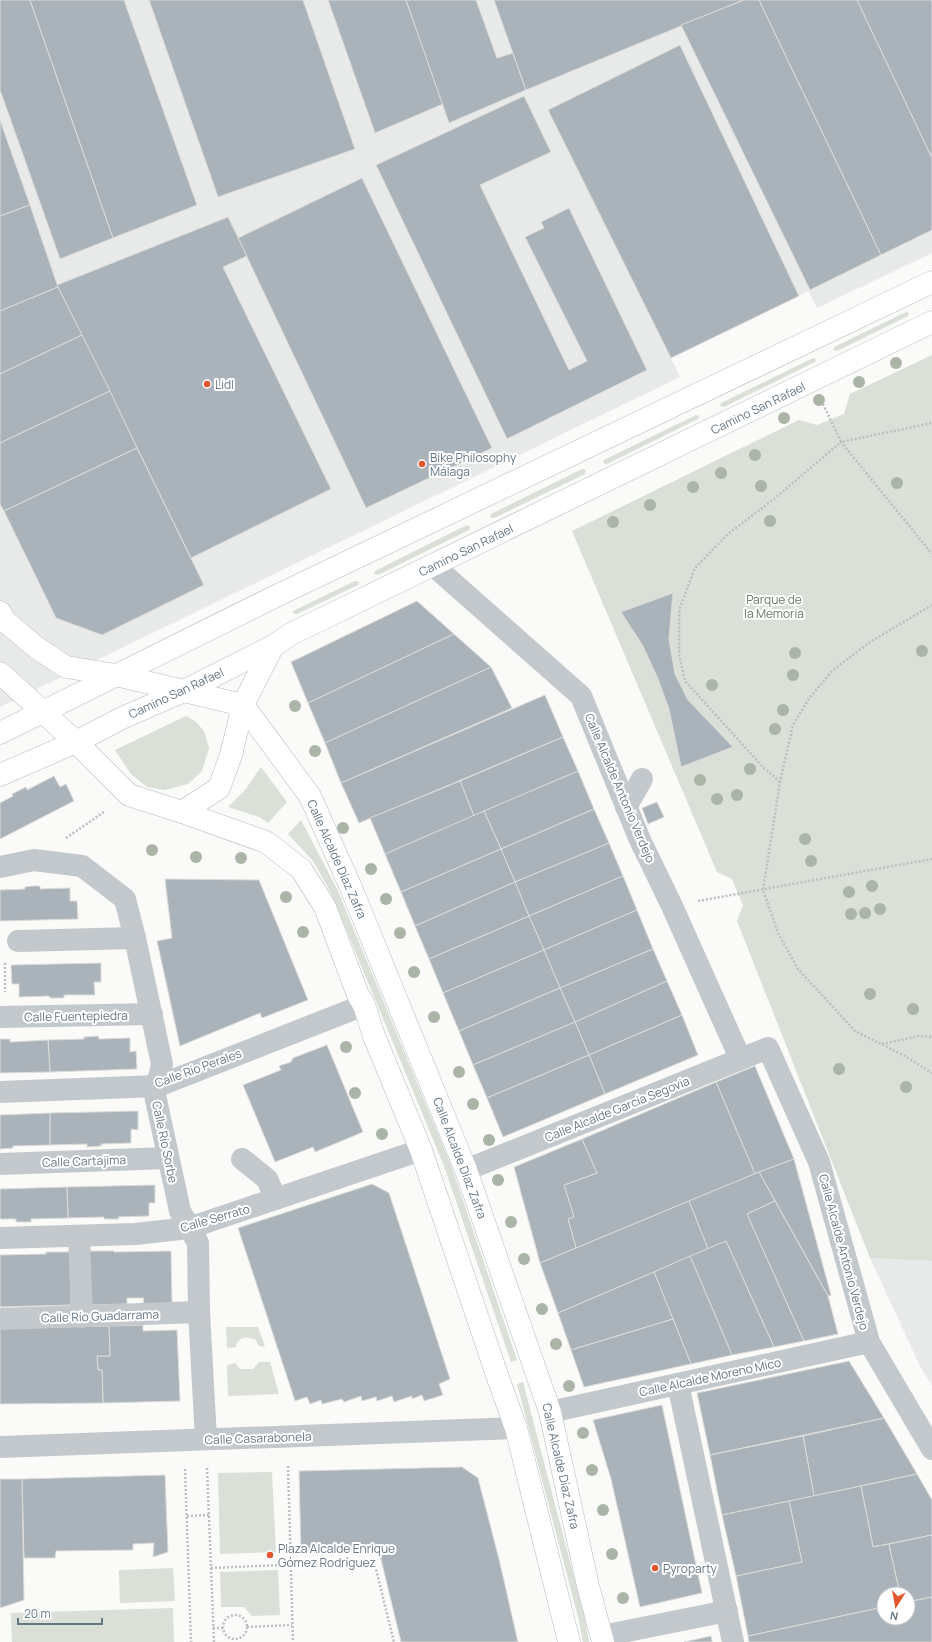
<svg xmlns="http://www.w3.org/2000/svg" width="932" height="1642" viewBox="0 0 932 1642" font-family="Manrope,sans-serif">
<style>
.built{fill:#e8e9e9}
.green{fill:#dadfd7}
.building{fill:#aab3b9;stroke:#dcdcda}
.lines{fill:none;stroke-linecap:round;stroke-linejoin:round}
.major-casing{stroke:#b5babe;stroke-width:23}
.path{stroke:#bbbfc2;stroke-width:2.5;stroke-dasharray:2 2;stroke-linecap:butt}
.minor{stroke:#c3c8cc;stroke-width:22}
.major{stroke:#fff;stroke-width:22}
.tree{fill:#aab4a7}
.poi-dot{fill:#e4572e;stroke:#fff;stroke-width:1.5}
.labels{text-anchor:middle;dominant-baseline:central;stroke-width:4;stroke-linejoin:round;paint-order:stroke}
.poi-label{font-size:12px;fill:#657683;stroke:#fff;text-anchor:start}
.street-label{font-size:12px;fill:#657683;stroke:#fff}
.park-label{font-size:12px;fill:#687a64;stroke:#fff}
</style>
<rect width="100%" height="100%" fill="#fafaf8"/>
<g class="built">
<path d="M0,0H932V253L817,308L808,291L671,358L680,377L0,707Z"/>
<path d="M870,1258L932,1261V1386L920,1366Z"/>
</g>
<g class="green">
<path d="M906,312L909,313L908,316L837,351L833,350L834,347Z"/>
<path d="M932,355V1261L870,1258L737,921L743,905L732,879L717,872L572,531L799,420L817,425L844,414L850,394Z"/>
<path d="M813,358L816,359L815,362L724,407L720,406L721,403Z"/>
<path d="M696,415L699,416L698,419L607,464L603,463L604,460Z"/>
<path d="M582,469L586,470L585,474L494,518L490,517L491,514Z"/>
<path d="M467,525L470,527L469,530L378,575L374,574L375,571Z"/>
<path d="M355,581L359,582L358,585L297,614L293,613V611Z"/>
<path d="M186,716L195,721L204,731L209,748L202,771L188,784L165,790L147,787L131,774L115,750Z"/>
<path d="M261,767L287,802L268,823L259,817L228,807L245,790Z"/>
<path d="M301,820L338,891L451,1165L517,1360L511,1362L444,1166L331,893L313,861L288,834Z"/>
<path d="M226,1327H258L265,1347L259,1346L256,1340C248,1336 238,1336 236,1347L227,1348Z"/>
<path d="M259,1362H270L279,1394L228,1396L227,1365L235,1363L240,1369H253Z"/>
<path d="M523,1382L585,1619L589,1642H583L579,1621L517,1384Z"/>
<path d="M272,1472L276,1552L220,1554L218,1473Z"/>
<path d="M173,1568L175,1601L120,1603L119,1570Z"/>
<path d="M278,1570L280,1615L252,1616L244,1607H221L220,1572Z"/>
<path d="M173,1608L174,1642H12L11,1613Z"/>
</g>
<g class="building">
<path d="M0,0H30L113,238L60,259L0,90Z"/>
<path d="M30,0H124L197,205L113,238Z"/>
<path d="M149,0H303L355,149L218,197Z"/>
<path d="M328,0H406L443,104L375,133Z"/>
<path d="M406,0H476L497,58L513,53L526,90L449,123Z"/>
<path d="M494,0H744L526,90Z"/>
<path d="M744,0H759L881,255L810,290L681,25Z"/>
<path d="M759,0H857L932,158V230L881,255Z"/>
<path d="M857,0H932V158Z"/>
<path d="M680,45L799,296L671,358L548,110Z"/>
<path d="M524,96L551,152L480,185L569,370L587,361L525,237L544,228L541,222L569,208L647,370L507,439L376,165Z"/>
<path d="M0,120L30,205L0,216Z"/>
<path d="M362,178L492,448L366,508L238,238Z"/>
<path d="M30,205L58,287L0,311V216Z"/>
<path d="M228,217L247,256L223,267L331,489L191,558L57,285Z"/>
<path d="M58,287L82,335L0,374V311Z"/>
<path d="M82,335L110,391L0,443V374Z"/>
<path d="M110,391L137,448L4,511L0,504V443Z"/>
<path d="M137,448L204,585L102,635L56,618L4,511Z"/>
<path d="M673,593L669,639L675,674L688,700L733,747L681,767L669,709L658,679L643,646L621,612Z"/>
<path d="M417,601L454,634L308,703L291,662Z"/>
<path d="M454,634L491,667L325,743L308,703Z"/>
<path d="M491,667L512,708L341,783L325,743Z"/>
<path d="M545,695L563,737L359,823L341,783Z"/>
<path d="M563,737L578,771L474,816L460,781Z"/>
<path d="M578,771L594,809L501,849L484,811Z"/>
<path d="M54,776L60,787L66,784L74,801L0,839V803L13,796L12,794L26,787L27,790Z"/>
<path d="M460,781L474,816L385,854L370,818Z"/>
<path d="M657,802L664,817L648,824L642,808Z"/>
<path d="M594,809L609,843L515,882L501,849Z"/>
<path d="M484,811L501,849L401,892L385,854Z"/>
<path d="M609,843L623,876L529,916L515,882Z"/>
<path d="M501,849L515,882L415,926L401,892Z"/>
<path d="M623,876L637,910L544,950L529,916Z"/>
<path d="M165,879L259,880L308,1000L262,1018L260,1013L180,1046L157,941L172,938Z"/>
<path d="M515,882L529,916L429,959L415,926Z"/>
<path d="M33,886H40V889L70,888V901H77L78,919L0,921V890L25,889V887Z"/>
<path d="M637,910L653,949L560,988L544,950Z"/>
<path d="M529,916L544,950L443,993L429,959Z"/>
<path d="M653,949L667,981L575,1022L560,988Z"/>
<path d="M544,950L560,988L459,1031L443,993Z"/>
<path d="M101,963V982H94L95,995H64V998H50L49,996L19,997V984H12L11,965Z"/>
<path d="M667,981L682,1015L589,1055L575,1022Z"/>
<path d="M560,988L575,1022L473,1065L459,1031Z"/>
<path d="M682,1015L698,1055L605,1094L589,1055Z"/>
<path d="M575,1022L589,1055L487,1098L473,1065Z"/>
<path d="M98,1036L99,1039L130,1038V1052L136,1051L137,1069L50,1072L48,1040L84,1039V1037Z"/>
<path d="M0,1039H10V1042L48,1040L50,1072L0,1073Z"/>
<path d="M327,1045L363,1132L315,1152L313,1147L275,1162L243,1085L281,1070L279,1066L291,1062L293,1058Z"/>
<path d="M589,1055L605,1094L503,1137L487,1098Z"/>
<path d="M755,1066L794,1159L755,1174L716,1082Z"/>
<path d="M716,1082L755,1174L576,1248L568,1219L574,1217L564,1185L597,1173L582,1139Z"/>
<path d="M138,1111V1130L131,1129V1143L101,1144V1146L87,1147V1144L50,1145V1113Z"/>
<path d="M50,1113V1145L13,1146V1148L0,1149V1115Z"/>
<path d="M582,1139L597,1173L564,1185L574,1217L568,1219L576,1248L540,1263L514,1167Z"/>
<path d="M794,1159L831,1295L828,1296L759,1172Z"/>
<path d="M759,1172L775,1201L747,1214L804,1341L774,1347L726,1241L708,1249L689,1201Z"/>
<path d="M372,1184L389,1193L450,1379L439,1384L443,1395L424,1401L422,1395L412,1399V1396L394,1402L392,1396L377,1401L376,1397L362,1401L361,1396L344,1402L342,1399L322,1404L321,1400L310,1404L307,1397L295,1401L238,1228Z"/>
<path d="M155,1185V1203H149V1216L118,1217L119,1219H104V1217L68,1218L67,1187Z"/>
<path d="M67,1187L68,1218L31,1219V1222H16V1219H0V1189Z"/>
<path d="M689,1201L708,1249L558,1313L540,1263Z"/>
<path d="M775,1201L828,1296L838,1334L804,1341L747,1214Z"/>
<path d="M726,1241L774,1347L732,1355L690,1256Z"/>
<path d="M89,1251H114V1252L171,1251L172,1303L143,1304L144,1298H127V1304L91,1305Z"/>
<path d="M46,1252H70L71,1305L0,1307V1255L46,1254Z"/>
<path d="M690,1256L732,1355L691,1364L654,1272Z"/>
<path d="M654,1272L673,1319L571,1350L558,1313Z"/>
<path d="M673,1319L691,1364L584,1387L571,1350Z"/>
<path d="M143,1325V1331L177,1330L180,1401L103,1403L102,1370H98L97,1356H110L109,1326Z"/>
<path d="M109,1326L110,1356H97L98,1370H102L103,1403L0,1404V1328Z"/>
<path d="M849,1361L884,1418L710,1455L697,1393Z"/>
<path d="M662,1405L702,1593L640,1607L611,1479L593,1420Z"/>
<path d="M884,1418L917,1474L814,1496L803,1436Z"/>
<path d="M803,1436L814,1496L722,1515L710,1455Z"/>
<path d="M462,1467L478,1478L499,1559L518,1642H401L379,1551L301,1553L299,1471Z"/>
<path d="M917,1474L932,1500V1535L873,1547L861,1486Z"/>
<path d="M165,1475L168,1552L153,1557L154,1543L133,1544V1550L56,1551L55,1558H24L22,1479Z"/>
<path d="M0,1479H22L24,1600L0,1608Z"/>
<path d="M861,1486L873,1547L889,1544L900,1594H884V1607L748,1636L736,1576L802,1562L789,1501Z"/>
<path d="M789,1501L802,1562L736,1576L722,1515Z"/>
<path d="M932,1535V1597L908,1602V1594H900L889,1544Z"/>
<path d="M932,1597V1642H749L748,1636L884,1607V1618H908V1602Z"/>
<path d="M711,1636L712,1642H684Z"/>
</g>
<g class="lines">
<defs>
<g id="major">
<path d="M0,612L5,621L37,648L66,667L116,675L243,705"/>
<path d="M0,673L76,742L129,795L182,812L266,842L301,869L325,907L358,995L364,1005L374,1036L421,1150L498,1378L516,1428L569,1642"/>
<path d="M243,705L310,796L352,890L466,1170L550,1412L588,1586L603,1642"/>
<path d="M0,733L274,597L932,282"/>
<path d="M0,775L76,742L122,718L184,691L273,646L291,634L932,322"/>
<path d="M182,812L219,788L231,755L243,705L273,646"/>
</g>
</defs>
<use href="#major" class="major-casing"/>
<g class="path">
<path d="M823,404L841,442L932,423"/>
<path d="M932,605L870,642L833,670L810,697L793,725L780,782L763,890L778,933L798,969L855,1031L903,1055L932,1073"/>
<path d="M780,782L762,766L685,681L679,654V610L695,568L728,534L774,499L841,442L932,554"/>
<path d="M66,838L104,812"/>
<path d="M698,901L932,859"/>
<path d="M5,963V992"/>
<path d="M882,1044L919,1036L932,1037"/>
<path d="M288,1466L293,1642"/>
<path d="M207,1468L214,1642"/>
<path d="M185,1469L191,1642"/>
<path d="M187,1516L209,1515"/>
<path d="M211,1568L374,1561L394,1642"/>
<circle cx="235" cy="1627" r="12"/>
<path d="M247,1627L292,1625"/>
<path d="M213,1628H223"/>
</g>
<g class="minor">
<path d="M434,566L581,696L640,840L672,906L740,1058"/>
<path d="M626,807L642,779"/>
<path d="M0,867L34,860L82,866L125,899L135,938L162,1064L155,1095L180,1211L198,1243L199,1312L206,1439"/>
<path d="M18,941L135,938"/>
<path d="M0,1017L152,1014"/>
<path d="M0,1092L158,1086L364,1005"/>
<path d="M242,1159L267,1179L276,1199"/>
<path d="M0,1164L168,1158"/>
<path d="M466,1170L768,1048L819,1162L869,1342L932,1449"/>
<path d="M79,1236L82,1317"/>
<path d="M0,1238L135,1234L189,1228L421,1150"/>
<path d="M0,1319L199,1312"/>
<path d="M678,1384L733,1642"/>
<path d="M550,1412L869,1342"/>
<path d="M0,1447L516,1428"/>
<path d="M602,1636L727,1611"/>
</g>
<use href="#major" class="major"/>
</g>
<g class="tree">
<circle cx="896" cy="363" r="6"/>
<circle cx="859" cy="382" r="6"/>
<circle cx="819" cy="400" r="6"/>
<circle cx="784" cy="418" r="6"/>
<circle cx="755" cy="455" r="6"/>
<circle cx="721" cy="473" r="6"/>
<circle cx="897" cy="483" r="6"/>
<circle cx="761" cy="486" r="6"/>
<circle cx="693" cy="487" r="6"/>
<circle cx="650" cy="505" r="6"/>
<circle cx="770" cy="521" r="6"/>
<circle cx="613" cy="522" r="6"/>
<circle cx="922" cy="651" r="6"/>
<circle cx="795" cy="653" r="6"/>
<circle cx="793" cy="675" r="6"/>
<circle cx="712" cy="685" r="6"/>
<circle cx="295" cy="706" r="6"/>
<circle cx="783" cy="710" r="6"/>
<circle cx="775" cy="729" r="6"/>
<circle cx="315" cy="751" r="6"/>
<circle cx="750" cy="769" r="6"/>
<circle cx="700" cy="780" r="6"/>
<circle cx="737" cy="795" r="6"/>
<circle cx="717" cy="799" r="6"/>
<circle cx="343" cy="828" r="6"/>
<circle cx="805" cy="839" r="6"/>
<circle cx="152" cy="850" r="6"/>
<circle cx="196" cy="857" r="6"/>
<circle cx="241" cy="858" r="6"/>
<circle cx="811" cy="861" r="6"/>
<circle cx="371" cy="869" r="6"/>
<circle cx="872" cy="886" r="6"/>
<circle cx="849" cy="892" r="6"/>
<circle cx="286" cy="897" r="6"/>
<circle cx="386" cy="899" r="6"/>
<circle cx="880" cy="909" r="6"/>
<circle cx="865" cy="913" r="6"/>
<circle cx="851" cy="914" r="6"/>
<circle cx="303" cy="932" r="6"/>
<circle cx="400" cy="933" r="6"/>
<circle cx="414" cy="972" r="6"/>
<circle cx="870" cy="994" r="6"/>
<circle cx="913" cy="1009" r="6"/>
<circle cx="434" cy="1017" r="6"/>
<circle cx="346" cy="1047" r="6"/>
<circle cx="839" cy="1069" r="6"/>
<circle cx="459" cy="1072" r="6"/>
<circle cx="906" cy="1087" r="6"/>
<circle cx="355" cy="1093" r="6"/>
<circle cx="473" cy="1104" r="6"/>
<circle cx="382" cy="1134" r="6"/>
<circle cx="489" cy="1140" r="6"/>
<circle cx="498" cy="1180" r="6"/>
<circle cx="511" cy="1222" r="6"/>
<circle cx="524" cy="1259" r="6"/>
<circle cx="542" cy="1309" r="6"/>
<circle cx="556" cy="1344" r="6"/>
<circle cx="569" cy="1386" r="6"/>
<circle cx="583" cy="1433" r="6"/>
<circle cx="592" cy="1470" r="6"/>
<circle cx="603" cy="1510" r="6"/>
<circle cx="612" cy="1554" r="6"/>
<circle cx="623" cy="1598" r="6"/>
</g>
<g class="poi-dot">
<circle cx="207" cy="384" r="4"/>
<circle cx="422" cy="464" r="4"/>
<circle cx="270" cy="1555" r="4"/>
<circle cx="655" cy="1568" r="4"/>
</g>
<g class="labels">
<g class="poi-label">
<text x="215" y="384">Lidl</text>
<text x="430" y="457">Bike Philosophy<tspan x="430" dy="14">Málaga</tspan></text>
<text x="278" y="1548">Plaza Alcalde Enrique<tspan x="278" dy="14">Gómez Rodríguez</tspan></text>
<text x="663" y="1568">Pyroparty</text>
</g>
<g class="street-label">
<text transform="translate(758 408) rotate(-26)">Camino San Rafael</text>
<text transform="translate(466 550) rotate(-26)">Camino San Rafael</text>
<text transform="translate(176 693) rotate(-25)">Camino San Rafael</text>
<text transform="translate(620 788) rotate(67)">Calle Alcalde Antonio Verdejo</text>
<text transform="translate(337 859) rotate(66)">Calle Alcalde Díaz Zafra</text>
<text transform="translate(76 1016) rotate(-1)">Calle Fuentepiedra</text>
<text transform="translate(198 1068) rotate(-20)">Calle Río Perales</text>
<text transform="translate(617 1109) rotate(-22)">Calle Alcalde García Segovia</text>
<text transform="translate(165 1142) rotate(78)">Calle Río Sorbe</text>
<text transform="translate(460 1158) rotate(69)">Calle Alcalde Díaz Zafra</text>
<text transform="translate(84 1161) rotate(-2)">Calle Cartajima</text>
<text transform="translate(215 1218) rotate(-16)">Calle Serrato</text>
<text transform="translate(844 1252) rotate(75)">Calle Alcalde Antonio Verdejo</text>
<text transform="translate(100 1316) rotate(-2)">Calle Río Guadarrama</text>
<text transform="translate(710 1377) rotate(-12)">Calle Alcalde Moreno Mico</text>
<text transform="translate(258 1438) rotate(-2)">Calle Casarabonela</text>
<text transform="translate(561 1466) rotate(77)">Calle Alcalde Díaz Zafra</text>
</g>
<g class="park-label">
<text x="774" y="599">Parque de<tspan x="774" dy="14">la Memoria</tspan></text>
</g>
</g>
<g transform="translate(896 1606) rotate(191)"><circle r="19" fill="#ffffff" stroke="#c1c8cd"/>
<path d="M0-3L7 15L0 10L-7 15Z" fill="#e4572e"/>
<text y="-6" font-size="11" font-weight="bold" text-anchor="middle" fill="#657683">N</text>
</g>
<path d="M18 1618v6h84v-6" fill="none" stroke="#657683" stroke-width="2"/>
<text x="24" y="1618" font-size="12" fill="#657683" stroke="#ffffff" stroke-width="3" paint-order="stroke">20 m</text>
</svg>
